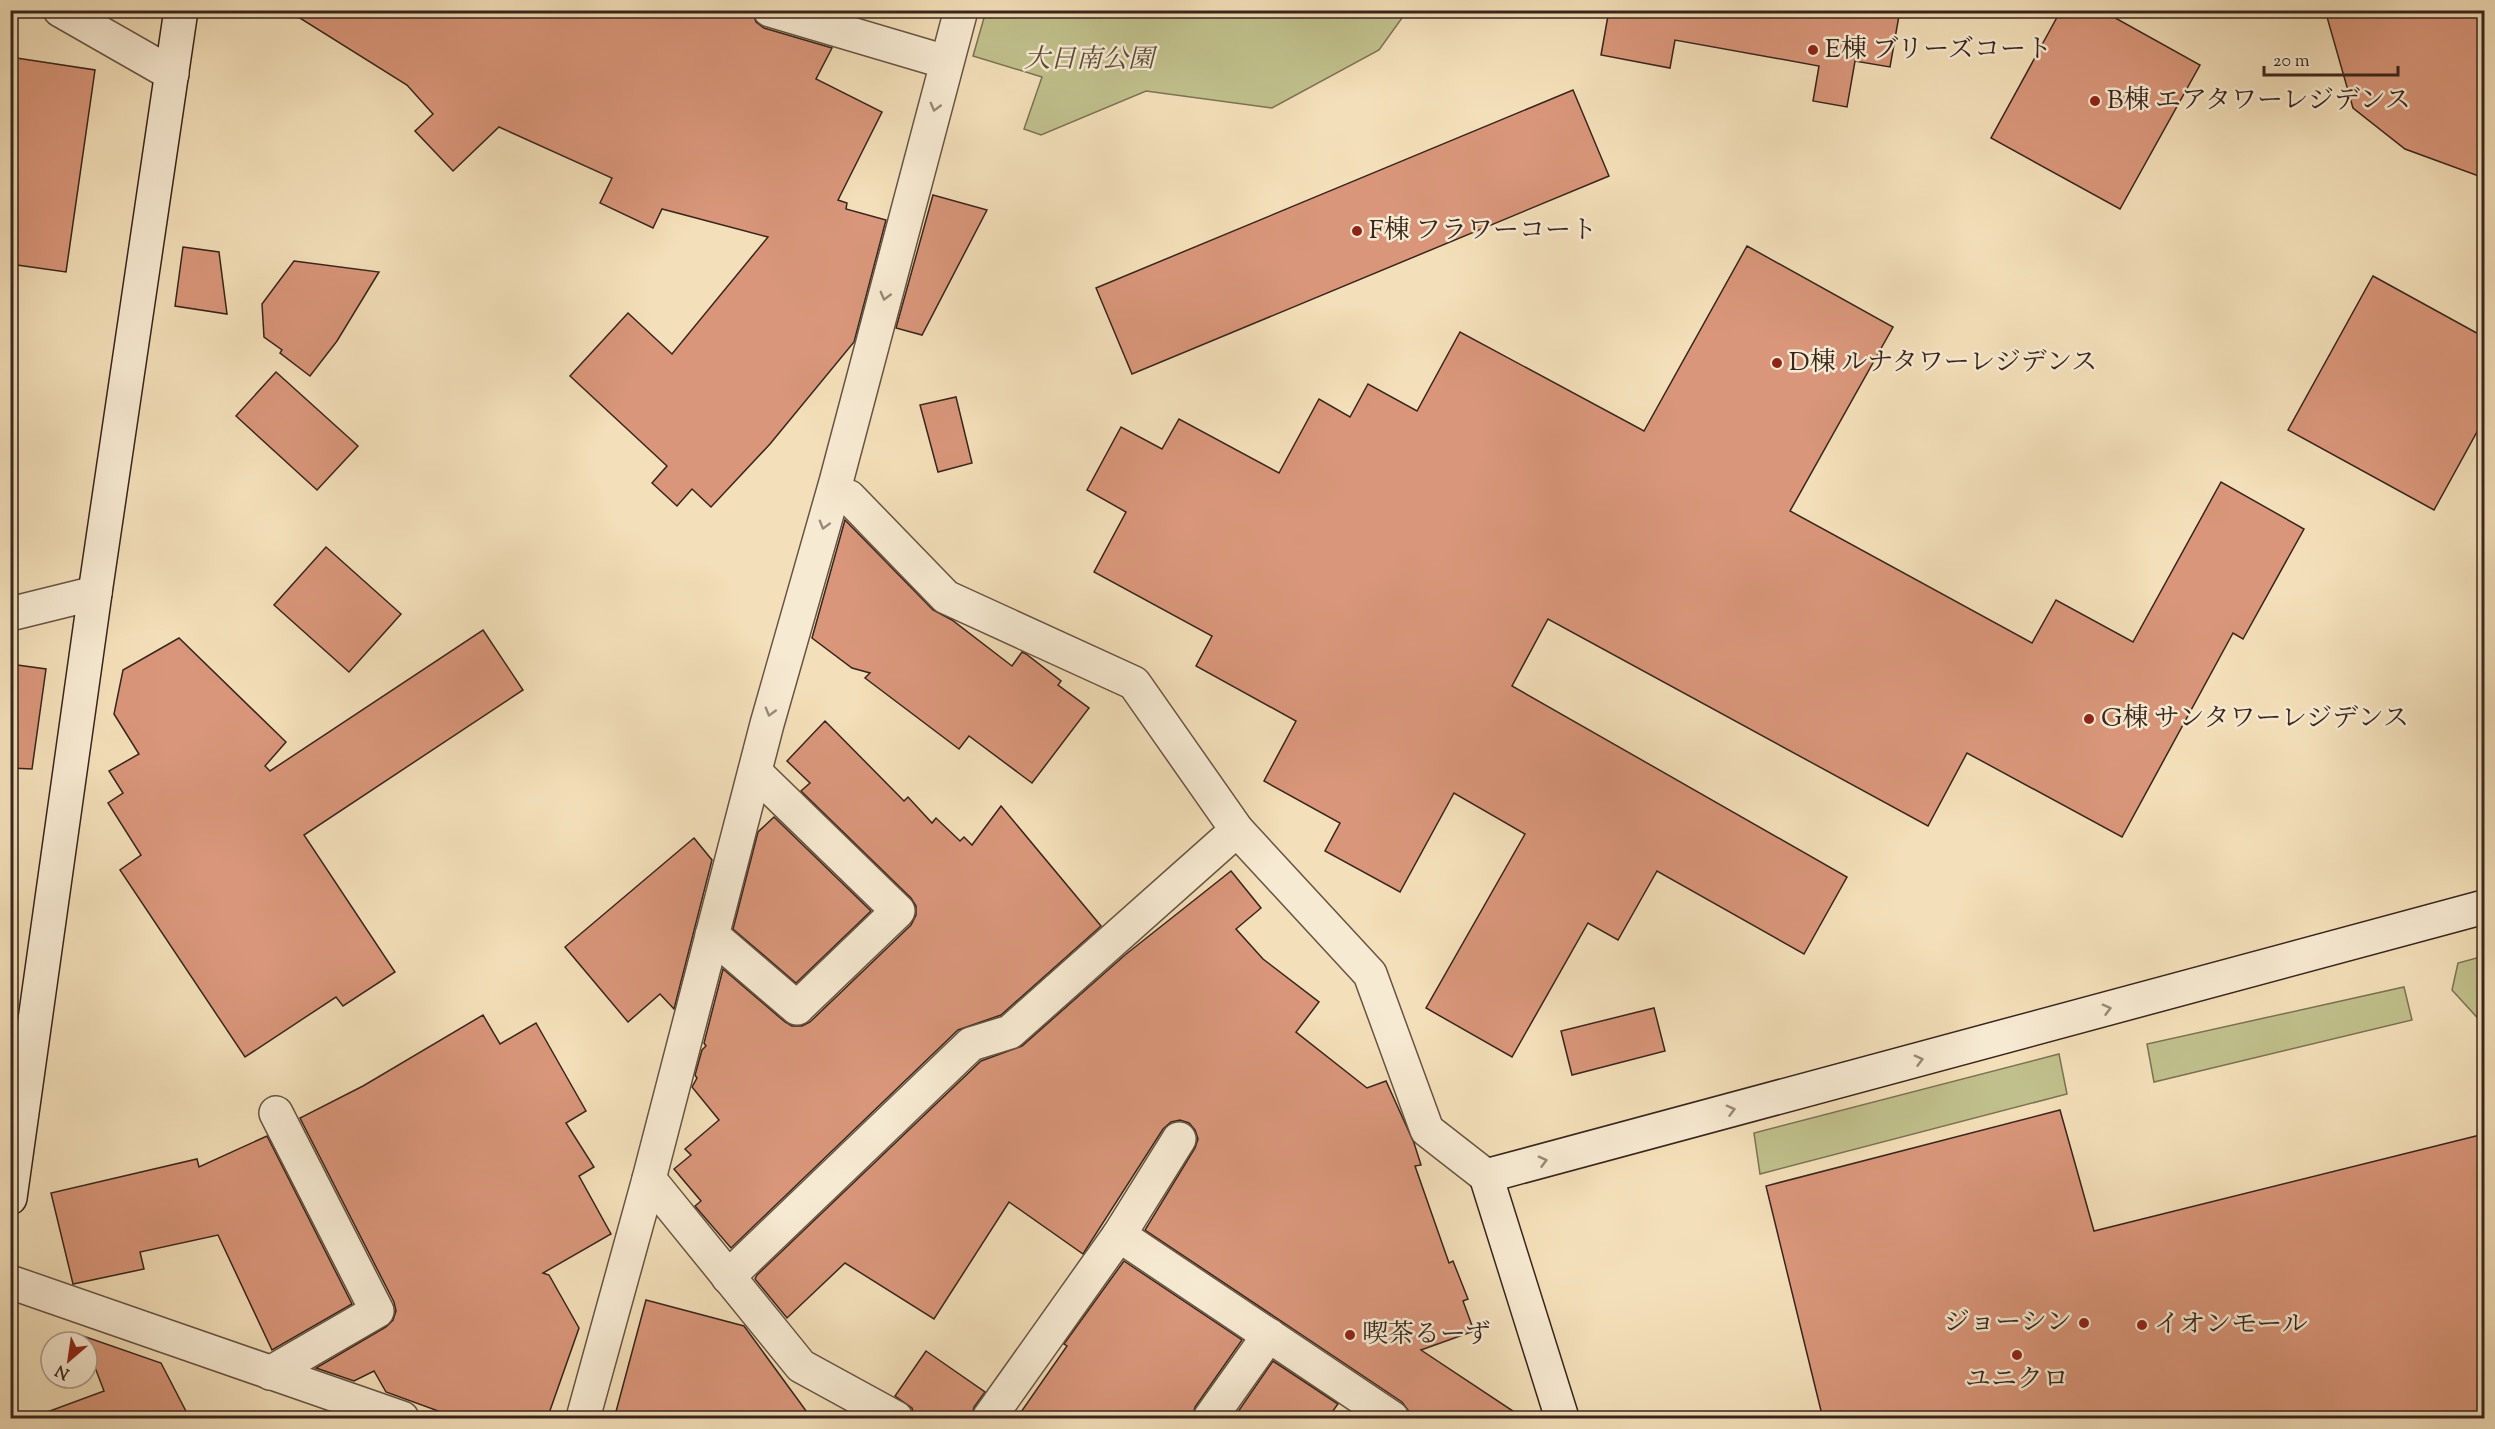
<svg xmlns="http://www.w3.org/2000/svg" width="2495" height="1429" viewBox="0 0 2495 1429" font-family="'Sorts Mill Goudy','Noto Serif JP',serif">
<style>
.green{fill:#c0c08c;stroke:#7c7254;stroke-width:1.5}
.building{fill:#d9967a;stroke:#38251c;stroke-width:1.5}
.lines{fill:none;stroke-linecap:round;stroke-linejoin:round}
.street-casing{stroke:#675443;stroke-width:36}
.secondary-casing{stroke:#38251c;stroke-width:36}
.street{stroke:#f7ead2;stroke-width:33}
.secondary{stroke:#f7ead2;stroke-width:33}
.oneway{stroke:#988877}
.poi-dot{fill:#8f2418;stroke:#f7ead2;stroke-width:2}
.labels{text-anchor:middle;dominant-baseline:central;stroke-width:5;stroke-linejoin:round;paint-order:stroke}
.poi-label{font-size:26px;fill:#38251c;stroke:#f7ead2;text-anchor:start}
.park-label{font-size:26px;font-style:italic;fill:#5a4c38;stroke:#f7ead2}
</style>
<rect width="100%" height="100%" fill="#f3dfb9"/>
<filter id="stains"><feTurbulence type="fractalNoise" baseFrequency=".00333" numOctaves="4"/><feColorMatrix values="0 0 0 0 .2 0 0 0 0 .09 0 0 0 0 .02 0 0 0 .5 -.17"/></filter>
<radialGradient id="worn" r=".72"><stop offset=".6" stop-color="#630" stop-opacity="0"/><stop offset="1" stop-color="#630" stop-opacity=".3"/></radialGradient>
<g class="green">
<path d="M986,11V10L1407,11L1379,50L1272,108L1146,91L1041,135L1024,129L1042,77L973,56Z"/>
<path d="M2484,956V1025L2452,990L2458,963Z"/>
<path d="M2404,987L2412,1020L2154,1082L2147,1044Z"/>
<path d="M2059,1054L2067,1094L1760,1174L1754,1133Z"/>
</g>
<g class="building">
<path d="M287,10H752L756,22L764,28L832,48L816,79L882,112L838,200L847,203L846,209L886,220L854,342L770,444L711,507L692,489L677,506L652,483L667,466L570,376L628,313L672,354L768,237L662,209L653,228L600,203L612,178L499,127L453,171L415,131L433,114L407,85Z"/>
<path d="M1609,10H1900L1890,67L1855,61L1847,107L1813,101L1819,66L1675,40L1670,68L1601,55Z"/>
<path d="M2061,10H2101L2200,65L2120,209L1991,138Z"/>
<path d="M2325,10H2484V178L2405,149L2353,108Z"/>
<path d="M10,57L95,70L66,272L10,264Z"/>
<path d="M1573,90L1609,176L1132,374L1096,288Z"/>
<path d="M933,195L987,210L922,335L896,328Z"/>
<path d="M1747,246L1893,327L1790,511L2032,643L2056,600L2133,642L2221,482L2304,529L2243,639L2233,633L2122,837L1967,753L1928,826L1548,619L1512,686L1847,877L1804,954L1657,871L1618,940L1588,923L1512,1057L1426,1008L1525,834L1454,793L1400,892L1325,851L1340,823L1264,781L1296,721L1196,666L1212,636L1094,572L1126,512L1087,490L1121,427L1162,449L1179,419L1279,473L1319,399L1350,417L1368,384L1417,411L1460,332L1644,431Z"/>
<path d="M183,247L219,252L227,314L175,306Z"/>
<path d="M294,261L379,272L337,341L310,376L280,353L282,350L264,337L262,304Z"/>
<path d="M2373,276L2484,337V419L2434,510L2288,430Z"/>
<path d="M276,372L358,446L317,490L236,416Z"/>
<path d="M956,397L972,463L938,472L920,405Z"/>
<path d="M845,520L933,610L952,620L1012,666L1022,652L1026,654L1061,681L1058,685L1089,708L1032,783L969,736L959,749L865,678L870,673L852,668L812,638Z"/>
<path d="M326,547L401,614L349,672L274,605Z"/>
<path d="M483,630L523,690L304,835L395,972L343,1006L336,997L245,1057L120,870L141,855L108,803L123,793L109,771L139,754L114,714L123,670L179,638L286,742L265,766L270,771Z"/>
<path d="M10,664L46,669L32,769L10,768Z"/>
<path d="M825,721L904,801L908,797L932,823L936,818L960,841L964,837L972,845L1001,806L1101,926L1001,1015L958,1030L731,1248L695,1206L701,1201L674,1169L691,1155L685,1149L719,1120L692,1087L697,1078L695,1075L702,1050L706,1046L704,1043L723,969L785,1022L792,1026H802L810,1022L911,925L916,915V906L911,898L801,791L810,783L787,761Z"/>
<path d="M774,817L871,911L796,983L733,929L758,832Z"/>
<path d="M694,838L712,860L674,1009L660,994L628,1022L565,947Z"/>
<path d="M1231,871L1261,908L1236,929L1263,959L1319,1002L1296,1032L1367,1088L1386,1081L1414,1143L1421,1165L1415,1166L1449,1263L1453,1261L1468,1299L1463,1301L1474,1331L1421,1350L1525,1419H1417L1410,1413L1402,1402L1145,1230L1195,1148L1198,1139L1195,1130L1189,1123L1180,1120L1171,1122L1163,1129L1083,1254L1009,1202L934,1319L845,1263L787,1318L755,1279L757,1275L981,1061L1022,1046L1125,955Z"/>
<path d="M1654,1008L1665,1051L1572,1075L1561,1031Z"/>
<path d="M483,1015L500,1044L536,1023L565,1074L586,1111L566,1123L594,1167L579,1176L611,1234L543,1273L549,1275L579,1328L547,1419H460L386,1392L374,1371L354,1381L316,1368L386,1327L393,1320L396,1311L394,1302L300,1118L363,1086Z"/>
<path d="M2060,1110L2094,1231L2484,1134V1419H1823L1766,1186Z"/>
<path d="M267,1136L352,1304L272,1350L218,1235L140,1252L144,1269L73,1284L51,1193L197,1159L199,1167Z"/>
<path d="M1124,1261L1242,1340L1195,1407L1192,1419H1012L1016,1413L1019,1415L1067,1346L1064,1344Z"/>
<path d="M646,1300L744,1326L812,1419H614Z"/>
<path d="M83,1336L161,1363L190,1419H40L39,1415L104,1391Z"/>
<path d="M926,1351L985,1392L974,1407L971,1419H915L912,1408L895,1396Z"/>
<path d="M1273,1361L1338,1404L1327,1419H1233Z"/>
</g>
<g class="lines">
<defs>
<g id="street">
<path d="M60,10L172,74"/>
<path d="M770,10L946,62"/>
<path d="M849,497L946,597L1134,683L1237,830L1370,974L1427,1130L1486,1176"/>
<path d="M10,614L95,593"/>
<path d="M712,935L797,1008L898,911L755,772"/>
<path d="M649,1179L801,1366L896,1418"/>
<path d="M1119,1235L1392,1418"/>
<path d="M728,1277L971,1044L1010,1032L1237,830"/>
<path d="M10,1282L402,1418"/>
<path d="M270,1373L377,1311L276,1113"/>
<path d="M583,1418L649,1179L767,724L836,482L961,10"/>
<path d="M989,1418L1119,1235L1179,1139"/>
<path d="M1210,1418L1269,1335"/>
</g>
<g id="secondary">
<path d="M10,1198L95,593L181,10"/>
<path d="M1562,1418L1486,1176L2484,907"/>
</g>
</defs>
<use href="#street" class="street-casing"/>
<use href="#secondary" class="secondary-casing"/>
<use href="#street" class="street"/>
<use href="#secondary" class="secondary"/>
</g>
<defs><path id="oneway-chevron" d="M-2-3.5L2.5 0L-2 3.5" fill="none" stroke-width="1.6" stroke-linecap="round" stroke-linejoin="round" transform="scale(1.5)"/></defs>
<g class="oneway">
<use href="#oneway-chevron" transform="translate(935 107) rotate(105)"/>
<use href="#oneway-chevron" transform="translate(885 296) rotate(105)"/>
<use href="#oneway-chevron" transform="translate(824 525) rotate(106)"/>
<use href="#oneway-chevron" transform="translate(770 712) rotate(106)"/>
<use href="#oneway-chevron" transform="translate(2107 1009) rotate(-15)"/>
<use href="#oneway-chevron" transform="translate(1919 1060) rotate(-15)"/>
<use href="#oneway-chevron" transform="translate(1731 1110) rotate(-15)"/>
<use href="#oneway-chevron" transform="translate(1543 1161) rotate(-15)"/>
</g>
<g class="poi-dot">
<circle cx="1813" cy="50" r="6"/>
<circle cx="2095" cy="101" r="6"/>
<circle cx="1357" cy="231" r="6"/>
<circle cx="1777" cy="363" r="6"/>
<circle cx="2089" cy="719" r="6"/>
<circle cx="2084" cy="1323" r="6"/>
<circle cx="2142" cy="1325" r="6"/>
<circle cx="1350" cy="1335" r="6"/>
<circle cx="2017" cy="1355" r="6"/>
</g>
<g class="labels">
<g class="poi-label">
<text x="1825" y="50">E棟 ブリーズコート</text>
<text x="2107" y="101">B棟 エアタワーレジデンス</text>
<text x="1369" y="231">F棟 フラワーコート</text>
<text x="1789" y="363">D棟 ルナタワーレジデンス</text>
<text x="2101" y="719">G棟 サンタワーレジデンス</text>
<text x="2072" y="1323" text-anchor="end">ジョーシン</text>
<text x="2154" y="1325">イオンモール</text>
<text x="1362" y="1335">喫茶るーず</text>
<text x="2017" y="1380" text-anchor="middle">ユニクロ</text>
</g>
<g class="park-label">
<text x="1089" y="60">大日南公園</text>
</g>
</g>
<rect width="2495" height="1429" fill="none" stroke="#f3dfb9" stroke-width="36"/>
<rect x="12" y="12" width="2471" height="1405" fill="none" stroke="#38251c" stroke-width="3"/>
<rect x="18" y="18" width="2459" height="1393" fill="none" stroke="#38251c" stroke-width="1.5"/>
<g transform="translate(69 1360) rotate(209)"><circle r="28" fill="#f7ead2" stroke="#ab9b89" stroke-width="1.5"/>
<path d="M0-4.5L10 22L0 15L-10 22Z" fill="#8f2418"/>
<text y="-9" font-size="16" font-weight="bold" text-anchor="middle" fill="#38251c">N</text>
</g>
<path d="M2264 66v9h134v-9" fill="none" stroke="#38251c" stroke-width="3"/>
<text x="2273" y="66" font-size="18" fill="#38251c" stroke="#f7ead2" stroke-width="4.5" paint-order="stroke">20 m</text>
<rect width="100%" height="100%" filter="url(#stains)"/>
<rect width="100%" height="100%" fill="url(#worn)"/>
</svg>
